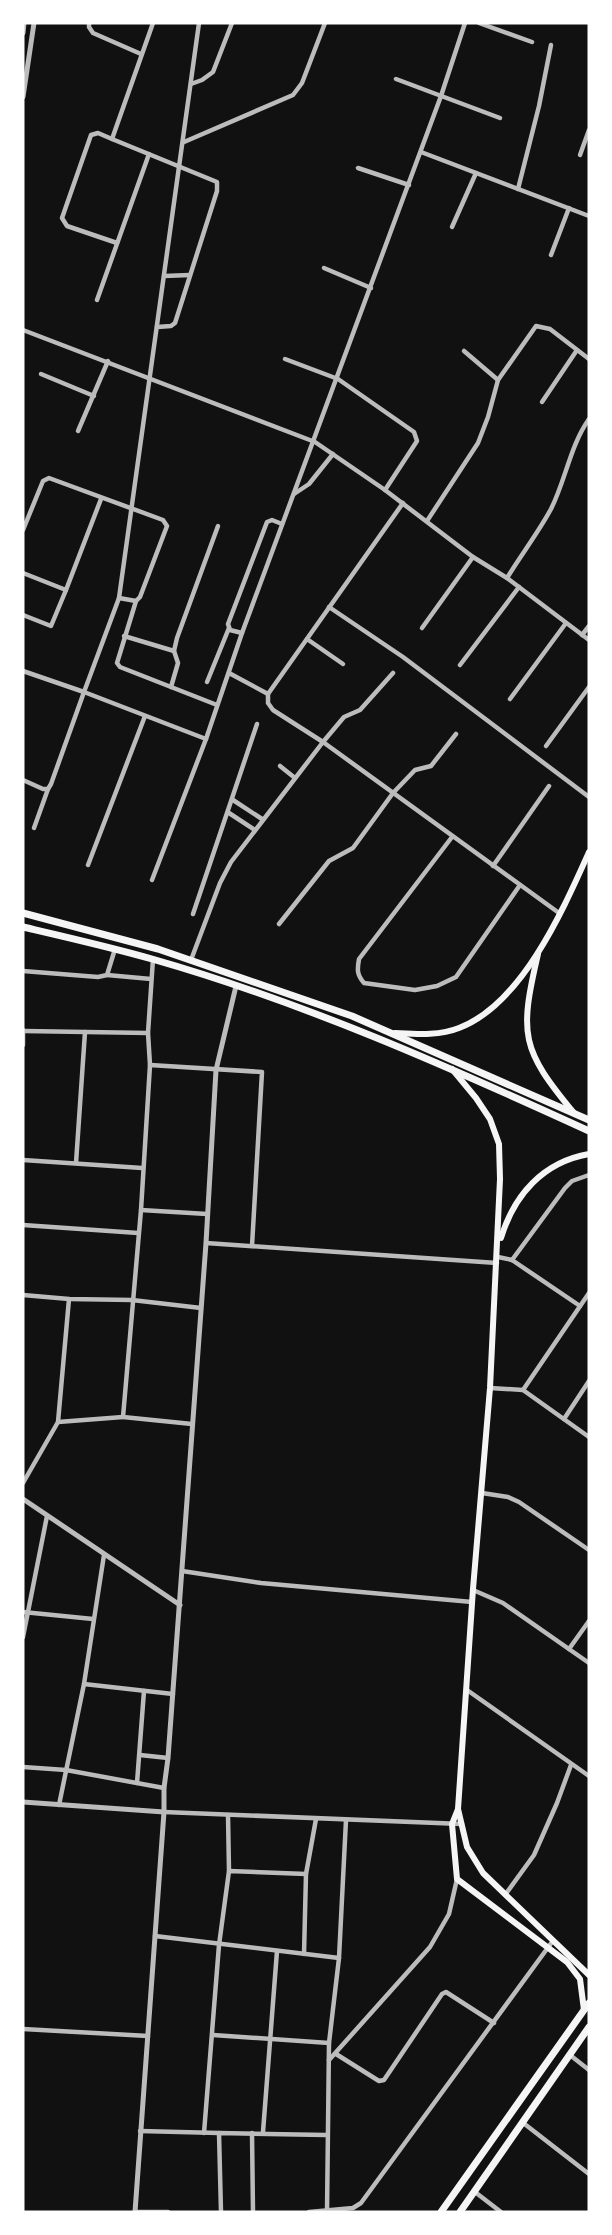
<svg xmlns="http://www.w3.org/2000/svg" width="612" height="2235" viewBox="0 0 612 2235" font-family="Mulish,sans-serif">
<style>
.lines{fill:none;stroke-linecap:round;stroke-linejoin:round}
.minor{stroke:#bcbcbc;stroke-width:4.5}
.tertiary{stroke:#bcbcbc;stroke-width:5}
.secondary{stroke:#f5f5f5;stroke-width:6}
.trunk{stroke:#f5f5f5;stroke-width:7}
</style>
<rect width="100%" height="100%" fill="#111"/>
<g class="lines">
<g class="minor">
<path d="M89,23V27L93,33L141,54"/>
<path d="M199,23L119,598L84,692L206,739L242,633L441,96L465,23"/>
<path d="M479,23L532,42"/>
<path d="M396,79L500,118"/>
<path d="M191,84L202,80L213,72L232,23"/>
<path d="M112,139L153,23"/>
<path d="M184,142L293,95L302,83L325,23"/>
<path d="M421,152L589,216"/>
<path d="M580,155L589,130"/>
<path d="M358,168L409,185"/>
<path d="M518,189L539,106L551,45"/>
<path d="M452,227L476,173"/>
<path d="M117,243L67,226L62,218L91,135L98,133L112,139L217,182V191L175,323L171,326L157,327"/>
<path d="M551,255L569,208"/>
<path d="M324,268L371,288"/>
<path d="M164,276L190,275"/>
<path d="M97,300L149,154"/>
<path d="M23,330L315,442L385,490L473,557L507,578L589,640"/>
<path d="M464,351L498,380"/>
<path d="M285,359L338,379L414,432L417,441L385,490"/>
<path d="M41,374L94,396"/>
<path d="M542,402L577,350"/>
<path d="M78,431L108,361"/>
<path d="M294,494L309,484L333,454"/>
<path d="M427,521L478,443L488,417L498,380L536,326L550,329L589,359"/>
<path d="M23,530L43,481L49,478L163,520L167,526L140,597L136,601L119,598"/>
<path d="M23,573L66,590L101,499"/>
<path d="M507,578C521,555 538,533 551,509C566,479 570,446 589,419"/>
<path d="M136,601L117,663L120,667L217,705"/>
<path d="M329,607L403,657L589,797"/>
<path d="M23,615L51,626L66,590"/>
<path d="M422,628L473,557"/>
<path d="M242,633L230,630L228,624L267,522L272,520L282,524"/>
<path d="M582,635L589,626"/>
<path d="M124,636L174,651"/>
<path d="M307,639L343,664"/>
<path d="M460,665L519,587"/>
<path d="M23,671L84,692L51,784L48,789H43L23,780"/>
<path d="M229,673L268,694L403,503"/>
<path d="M393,673L360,710L344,717L323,742L559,913"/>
<path d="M207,682L229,628"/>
<path d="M171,687L178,663L174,651L177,638L218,526"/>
<path d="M510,699L566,623"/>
<path d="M546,746L589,687"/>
<path d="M280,766L295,778"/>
<path d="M233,800L262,819"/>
<path d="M229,813L255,830"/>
<path d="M34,828L48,789"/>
<path d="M452,837L359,959C357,970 357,975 364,983L415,990L437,986L456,977L520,885"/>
<path d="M88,865L145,716"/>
<path d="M493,866L549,786"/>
<path d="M152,880L206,739"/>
<path d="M193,914L257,724"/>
<path d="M279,924L329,861L353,848L393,793L415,770L431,766L456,734"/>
<path d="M191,960L220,883L231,862L323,742L273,710L268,703V694"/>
<path d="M23,971L98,977L107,975L115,949"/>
<path d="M107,975L151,979"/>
<path d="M23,1030V1045"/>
<path d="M24,1031L148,1033"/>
<path d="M150,1065L148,1033L153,959"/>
<path d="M23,1160L142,1168"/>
<path d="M76,1163L85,1032"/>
<path d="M141,1210L123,1417L192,1424"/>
<path d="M207,1214L141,1210L150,1065L262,1072L252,1246"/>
<path d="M23,1225L138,1233"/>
<path d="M206,1243L497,1263"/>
<path d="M498,1257L512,1260L580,1306"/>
<path d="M512,1260L565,1188L572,1181L589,1175"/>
<path d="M23,1295L69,1299L132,1300L201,1308"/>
<path d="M490,1388L523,1390L589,1437"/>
<path d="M523,1390L589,1293"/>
<path d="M564,1419L589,1381"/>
<path d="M58,1422L123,1417"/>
<path d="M23,1483L58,1422L69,1299"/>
<path d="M482,1493L508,1497L519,1502L589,1550"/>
<path d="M182,1571L261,1583L472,1602"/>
<path d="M473,1590L503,1603L589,1663"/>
<path d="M23,1612L93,1619"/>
<path d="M23,1637L47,1516"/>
<path d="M569,1649L589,1621"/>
<path d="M84,1684L173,1694"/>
<path d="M467,1690L589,1776"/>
<path d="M140,1755L168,1758"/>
<path d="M23,1767L66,1770L164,1788"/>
<path d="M137,1783L144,1691"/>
<path d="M59,1805L84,1684L104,1555"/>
<path d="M164,1812L462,1824"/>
<path d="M228,1815L229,1871"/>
<path d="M505,1895L534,1855L557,1803L571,1765"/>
<path d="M155,1936L339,1958"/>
<path d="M304,1954L306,1874L316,1819"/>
<path d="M23,2029L148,2036"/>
<path d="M213,2035L329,2043"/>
<path d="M336,2054L379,2081L384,2080L442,1994L446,1992L494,2023"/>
<path d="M570,2055L589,2070"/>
<path d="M329,2060L430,1947L449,1914L457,1879"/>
<path d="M522,2122L589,2174"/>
<path d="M140,2131L219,2133"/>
<path d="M263,2132L277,1951"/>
<path d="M204,2133L219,1945L229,1871L306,1874"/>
<path d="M252,2133L253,2212"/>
<path d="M475,2192L501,2212"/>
<path d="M135,2212H168"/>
<path d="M221,2212L219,2133L326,2135"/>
<path d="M309,2212L353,2208L361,2203L552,1942"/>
<path d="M327,2212L329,2043L339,1958L346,1820"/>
</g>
<g class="tertiary">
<path d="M23,33L24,23"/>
<path d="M23,97L34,23"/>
<path d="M23,1499L180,1605"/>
<path d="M23,1802L164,1812"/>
<path d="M135,2212L164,1812V1788L168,1758L206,1243L216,1070L236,986"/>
</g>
<g class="secondary">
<path d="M538,954C519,1035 521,1049 574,1113"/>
<path d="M395,1033C416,1034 439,1036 459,1028C522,1004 563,910 589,852"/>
<path d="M452,1069L476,1098L490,1119L499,1144L500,1179L490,1388L473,1589L458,1809L452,1824L457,1879L567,1962L580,1979L584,2010"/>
<path d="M501,1238C514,1195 543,1162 589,1154"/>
<path d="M458,1809L467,1847L483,1873L589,1975"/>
</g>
<g class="trunk">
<path d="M23,913L158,949L352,1016L589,1120"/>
<path d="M23,927C66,937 110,947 152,959C303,1002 447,1066 589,1131"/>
<path d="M441,2212L589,2003"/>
<path d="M460,2212L589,2027"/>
</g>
</g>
<rect width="612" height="2235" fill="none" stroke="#ffffff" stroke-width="49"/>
</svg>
